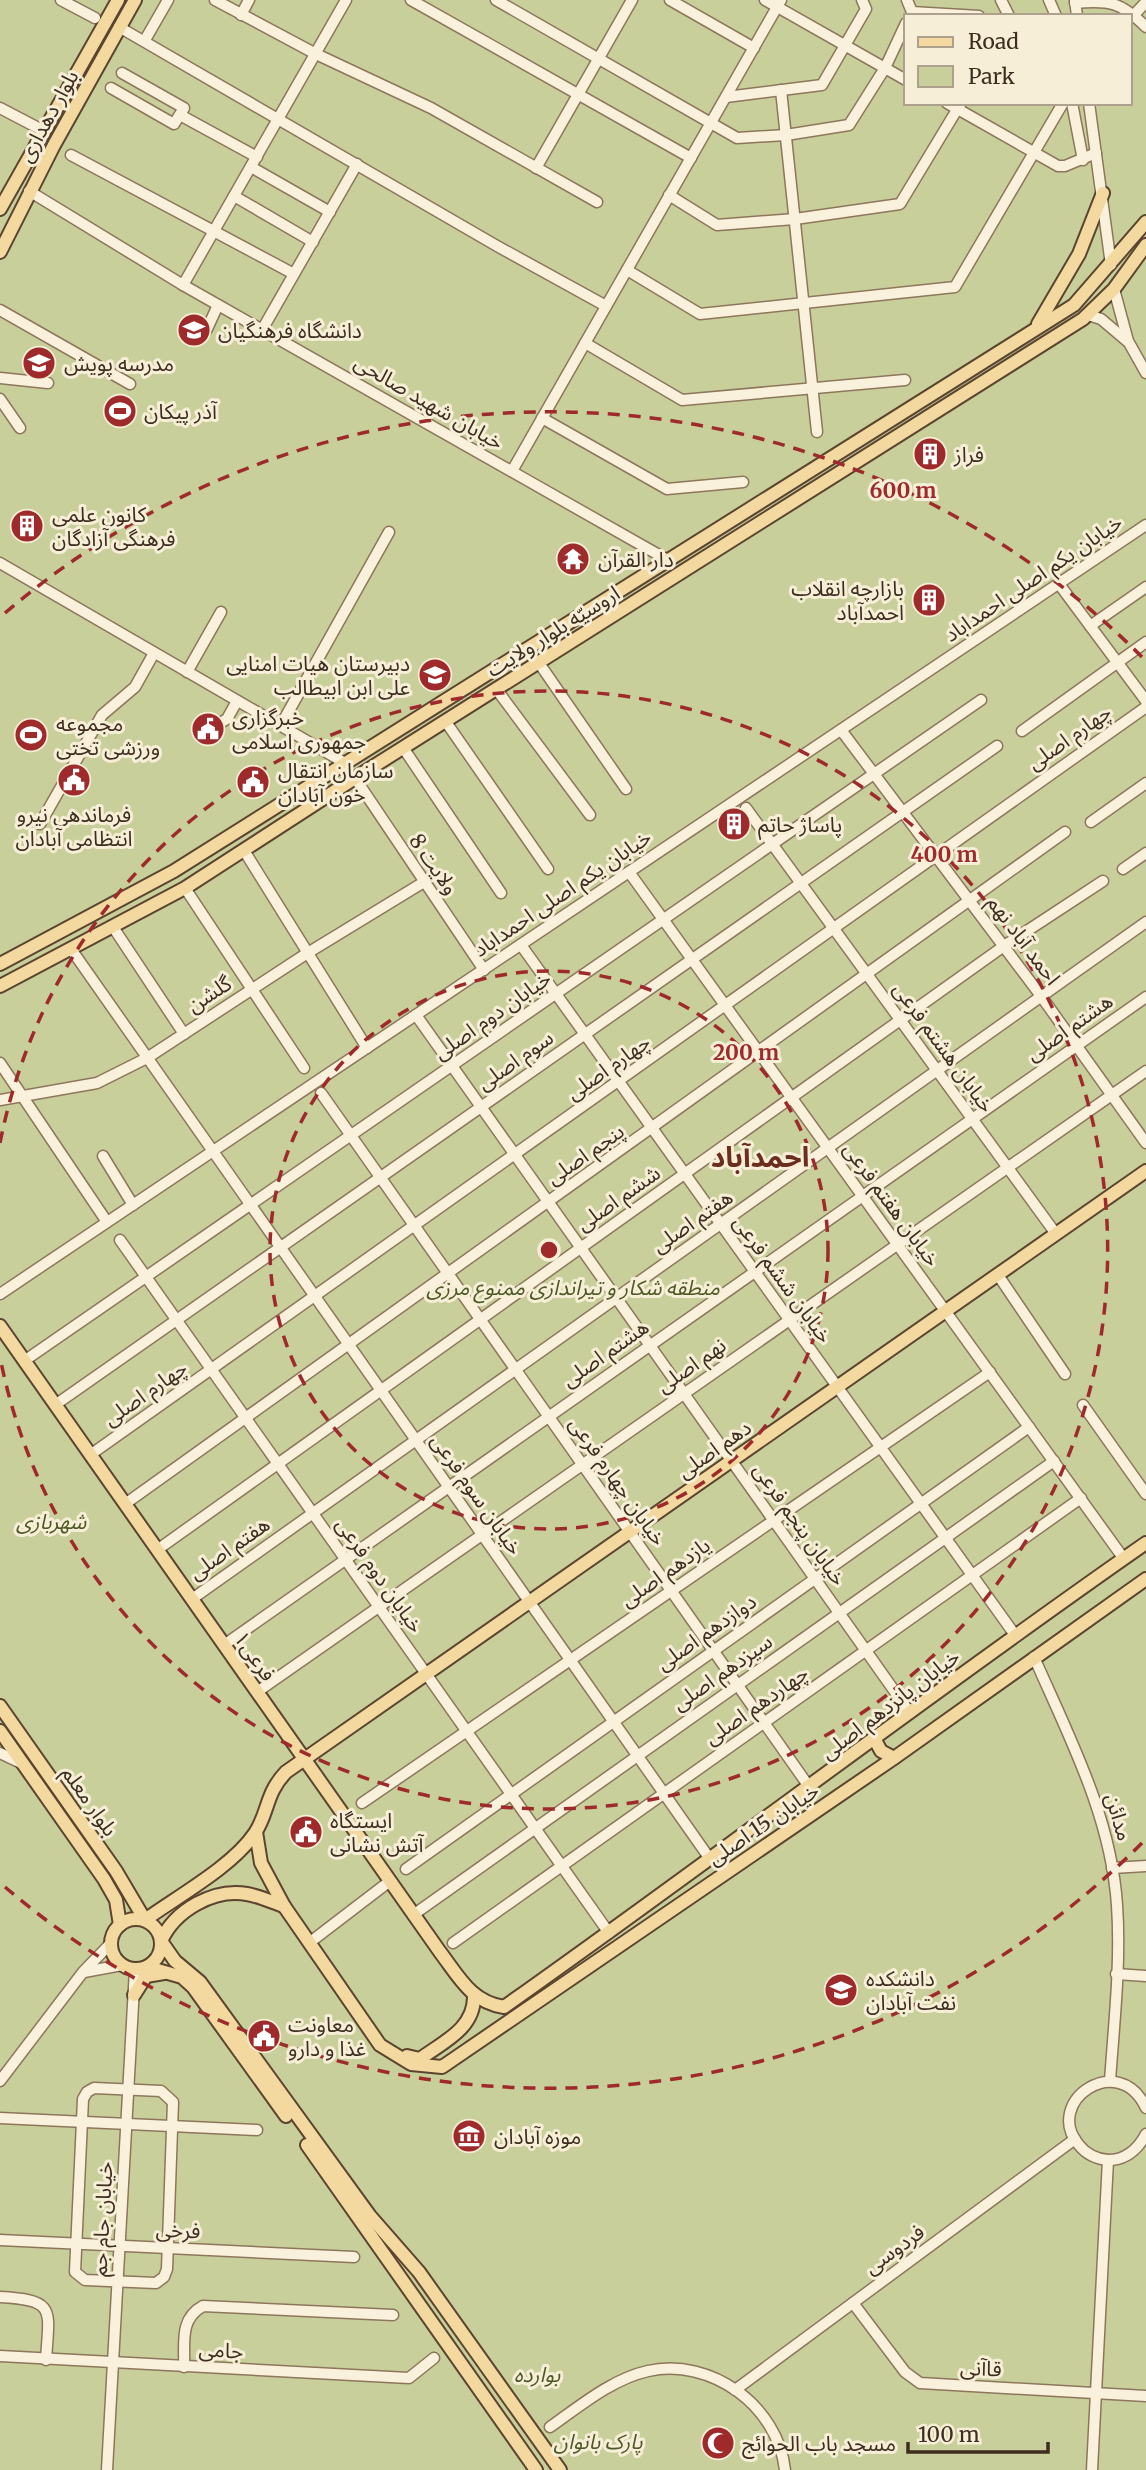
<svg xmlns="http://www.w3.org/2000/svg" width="1146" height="2470" viewBox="0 0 1146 2470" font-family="Merriweather,'Noto Sans Arabic',serif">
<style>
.green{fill:#c9cf9b;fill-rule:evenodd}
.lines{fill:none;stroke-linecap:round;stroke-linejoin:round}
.minor-casing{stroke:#8d765c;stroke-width:13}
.major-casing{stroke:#5b4430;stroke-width:16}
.minor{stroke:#faf1dc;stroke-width:10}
.major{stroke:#f3d9a0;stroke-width:12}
.ring{fill:none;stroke:#9e2a2b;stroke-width:3.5;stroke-dasharray:12 9}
.labels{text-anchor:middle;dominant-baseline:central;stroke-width:6;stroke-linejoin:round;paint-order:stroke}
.street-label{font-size:21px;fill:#3d2e20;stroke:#f7eed8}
.poi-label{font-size:21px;fill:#3d2e20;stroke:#f7eed8;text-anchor:start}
.park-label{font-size:21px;font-style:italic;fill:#4d5a26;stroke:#f7eed8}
.district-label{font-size:28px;font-weight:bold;fill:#6b2e1e;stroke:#f7eed8}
.centre{fill:#9e2a2b;stroke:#f7eed8;stroke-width:3.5}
.ring-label{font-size:21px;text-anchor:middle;font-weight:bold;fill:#9e2a2b;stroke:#f7eed8;stroke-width:6;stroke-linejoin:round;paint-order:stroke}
</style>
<rect width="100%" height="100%" fill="#f0e4c8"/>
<path class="green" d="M0,0H1146V2470H0ZM906,16H1130V103H906Z"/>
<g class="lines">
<defs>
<g id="minor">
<path d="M61,0L95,18"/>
<path d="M215,0L316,54L431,108L597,202"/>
<path d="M411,0L691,158"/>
<path d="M496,0L737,138L786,135L849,125L885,68L906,23"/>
<path d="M670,0L754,48"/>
<path d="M765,0L906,80"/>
<path d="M907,0L912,12"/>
<path d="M1001,0L1009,16"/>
<path d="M1049,0L1056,16"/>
<path d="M1075,0L1077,16"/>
<path d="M1075,3C1110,0 1121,2 1146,27"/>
<path d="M912,12L979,16"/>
<path d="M241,15L249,0"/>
<path d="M1134,15L1146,2"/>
<path d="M119,27L497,246L606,306"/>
<path d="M145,40L168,0"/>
<path d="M111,88L174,124L184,108L122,73"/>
<path d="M781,90L817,432"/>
<path d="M726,97L822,85L866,9L862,0"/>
<path d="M947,103L1058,166H1065L1096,153"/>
<path d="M1072,103L1083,160"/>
<path d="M1089,103L1111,265"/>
<path d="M0,108L44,131"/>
<path d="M180,115L257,157"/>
<path d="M71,155L294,274"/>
<path d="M251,167L330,212"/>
<path d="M536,168L632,0"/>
<path d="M29,191L183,285L666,559"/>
<path d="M669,195L717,225L795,219L900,204L961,103"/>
<path d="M234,196L313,242"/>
<path d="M627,270L700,314L955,287L1063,103"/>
<path d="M183,285L346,0"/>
<path d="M1114,289L1128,341L1146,373"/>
<path d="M0,310L130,384"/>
<path d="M1088,315L1101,319L1127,341"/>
<path d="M207,329L218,305"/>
<path d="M262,330L357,164"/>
<path d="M585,343L682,400L905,380"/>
<path d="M0,378L48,383"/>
<path d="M0,399L20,428"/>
<path d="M542,418L667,489L743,482"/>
<path d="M512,471L781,0"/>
<path d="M0,563L345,763"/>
<path d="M1059,584L1146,701"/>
<path d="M1090,626L1146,587"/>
<path d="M539,663L626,789"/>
<path d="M187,672L221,612"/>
<path d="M497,690L590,815"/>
<path d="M446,722L548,869"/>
<path d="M220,723L227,719L237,701"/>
<path d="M281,725L389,532"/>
<path d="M841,730L1041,996L1146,1143"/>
<path d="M1022,731L1146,642"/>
<path d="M404,749L501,893"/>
<path d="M355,778L484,970"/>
<path d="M746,808L1056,1234"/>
<path d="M1091,822L1146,783"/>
<path d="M40,824L102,715L135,687L154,653"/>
<path d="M245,852L367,1048"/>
<path d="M1123,869L1146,853"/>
<path d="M629,872L1124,1559"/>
<path d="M185,888L304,1068"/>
<path d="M113,927L184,1034"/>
<path d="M521,945L1015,1635"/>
<path d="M71,949L710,1859"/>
<path d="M416,1015L910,1713"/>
<path d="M0,1063L107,1222"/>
<path d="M321,1093L810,1788"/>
<path d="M0,1100L97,1083L147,1058L306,954L424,882"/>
<path d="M103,1156L133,1205"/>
<path d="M120,1240L609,1933"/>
<path d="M998,1275L1065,1374"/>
<path d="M0,1294L1146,525"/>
<path d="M24,1361L981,700"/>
<path d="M55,1405L997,746"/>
<path d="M1083,1405L1146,1494"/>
<path d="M90,1455L1146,707"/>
<path d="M125,1504L1065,832"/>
<path d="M157,1550L1004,946L1103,881"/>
<path d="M192,1599L1146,922"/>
<path d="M224,1645L1146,997"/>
<path d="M1034,1657C1069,1737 1111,1816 1117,1905C1121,1963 1114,2023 1110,2081"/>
<path d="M257,1692L1146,1071"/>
<path d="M0,1753L21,1763"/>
<path d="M362,1803L990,1372"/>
<path d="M1112,1868L1146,1866"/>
<path d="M406,1869L1029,1427"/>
<path d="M413,1915L1054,1461"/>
<path d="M309,1943L390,1881"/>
<path d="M453,1943L1081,1498"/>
<path d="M84,1972L122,1965"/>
<path d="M1116,1974L1146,1976"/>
<path d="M0,2081L83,1972L111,1943"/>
<path d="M94,2088L161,2091L173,2102L167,2269L164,2277L156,2283L85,2280L75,2272L83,2099L87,2092Z"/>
<path d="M1146,2108C1119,2049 1042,2102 1079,2145C1086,2154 1097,2159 1108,2160C1126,2160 1138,2149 1146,2134"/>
<path d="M0,2118L257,2130"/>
<path d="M0,2240L354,2257"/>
<path d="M0,2297C57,2300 49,2309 46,2360"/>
<path d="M853,2303L905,2372L920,2383L1146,2396"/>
<path d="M0,2356L409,2378L434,2358"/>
<path d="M184,2367C185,2343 179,2319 203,2306L393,2315"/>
<path d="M735,2390L1075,2139"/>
<path d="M550,2427C580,2406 612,2379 648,2371C711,2357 778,2406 785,2470"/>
<path d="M107,2470L135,1969"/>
<path d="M1092,2470L1108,2160"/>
</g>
<g id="major">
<path d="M0,209L118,0"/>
<path d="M0,252L54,145L135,0"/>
<path d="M1038,324L1079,254L1103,193"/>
<path d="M0,964L174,871L1074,305L1146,222"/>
<path d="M0,986L185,888L355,778L1083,319L1114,289L1146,245"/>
<path d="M0,1326L440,1952C459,1977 471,2002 504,2007C719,1855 929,1694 1146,1543"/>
<path d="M0,1706L116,1871L145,1920C178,1896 232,1867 255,1833C269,1812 265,1794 286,1772L1146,1171"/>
<path d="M0,1731L104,1879L116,1900L120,1925"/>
<path d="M875,1740L881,1751L894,1758"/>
<path d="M256,1832L261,1863L284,1906L380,2045L411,2064L442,2067L894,1758L1146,1579"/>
<path d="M284,1906C272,1902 259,1896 247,1894C214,1888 175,1910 161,1941L175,1961L200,1982L370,2216L419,2272L560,2470"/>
<circle cx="136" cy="1944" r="25"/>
<path d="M147,1967L182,1977L193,1987L286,2116"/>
<path d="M134,1995L146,1976L164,1973"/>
<path d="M407,2056L420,2059C443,2042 474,2029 474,1997"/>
<path d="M307,2145L536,2470"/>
</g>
</defs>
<use href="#minor" class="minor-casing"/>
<use href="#major" class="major-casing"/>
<use href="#minor" class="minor"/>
<use href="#major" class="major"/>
</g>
<g class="ring">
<circle cx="549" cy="1250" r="279"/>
<path d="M0 1143A559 559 0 1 1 0 1357"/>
<path d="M1142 1843A838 838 0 0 1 5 1887M5 613A838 838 0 0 1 1142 657"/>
</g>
<defs>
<symbol id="university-disc" viewBox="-11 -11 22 22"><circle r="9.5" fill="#9e2a2b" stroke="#f7eed8"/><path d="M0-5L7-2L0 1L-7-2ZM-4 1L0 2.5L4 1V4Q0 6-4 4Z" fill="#fff"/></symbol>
<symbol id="school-disc" viewBox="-11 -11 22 22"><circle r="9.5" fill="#9e2a2b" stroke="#f7eed8"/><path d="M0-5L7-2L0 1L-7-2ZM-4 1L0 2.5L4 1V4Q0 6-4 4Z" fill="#fff"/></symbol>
<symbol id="stadium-disc" viewBox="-11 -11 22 22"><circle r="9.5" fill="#9e2a2b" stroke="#f7eed8"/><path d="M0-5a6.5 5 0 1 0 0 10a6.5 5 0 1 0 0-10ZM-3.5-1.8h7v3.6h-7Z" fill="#fff"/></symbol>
<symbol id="building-disc" viewBox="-11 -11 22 22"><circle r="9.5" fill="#9e2a2b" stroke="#f7eed8"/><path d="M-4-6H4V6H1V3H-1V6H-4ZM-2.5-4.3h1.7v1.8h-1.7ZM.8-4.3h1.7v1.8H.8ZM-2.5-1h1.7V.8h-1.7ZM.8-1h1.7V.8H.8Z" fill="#fff"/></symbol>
<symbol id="temple-disc" viewBox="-11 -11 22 22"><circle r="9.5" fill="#9e2a2b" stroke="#f7eed8"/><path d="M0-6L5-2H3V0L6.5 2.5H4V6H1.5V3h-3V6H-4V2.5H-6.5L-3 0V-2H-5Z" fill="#fff"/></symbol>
<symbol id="civic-disc" viewBox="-11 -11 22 22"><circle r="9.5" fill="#9e2a2b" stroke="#f7eed8"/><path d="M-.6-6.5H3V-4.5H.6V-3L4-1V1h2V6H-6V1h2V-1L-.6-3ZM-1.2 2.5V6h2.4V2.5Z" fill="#fff"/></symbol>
<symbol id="museum-disc" viewBox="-11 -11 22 22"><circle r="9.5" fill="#9e2a2b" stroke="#f7eed8"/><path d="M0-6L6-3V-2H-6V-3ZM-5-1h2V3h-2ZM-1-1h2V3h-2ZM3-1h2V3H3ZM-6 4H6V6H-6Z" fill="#fff"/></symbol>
<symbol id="mosque-disc" viewBox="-11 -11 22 22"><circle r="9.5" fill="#9e2a2b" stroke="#f7eed8"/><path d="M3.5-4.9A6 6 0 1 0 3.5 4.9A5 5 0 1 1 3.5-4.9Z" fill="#fff"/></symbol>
</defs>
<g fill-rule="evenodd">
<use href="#university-disc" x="175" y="311" width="38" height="38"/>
<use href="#school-disc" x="20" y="344" width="38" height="38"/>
<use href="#stadium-disc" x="101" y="392" width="38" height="38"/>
<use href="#building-disc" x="911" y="435" width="38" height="38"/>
<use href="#building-disc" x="8" y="507" width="38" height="38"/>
<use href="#temple-disc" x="554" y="540" width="38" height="38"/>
<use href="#building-disc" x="910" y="581" width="38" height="38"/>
<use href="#school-disc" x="416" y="656" width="38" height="38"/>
<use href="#civic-disc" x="189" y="710" width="38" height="38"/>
<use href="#stadium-disc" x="12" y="716" width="38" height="38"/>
<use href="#civic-disc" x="55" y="761" width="38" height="38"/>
<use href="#civic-disc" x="234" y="763" width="38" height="38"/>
<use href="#building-disc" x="715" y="805" width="38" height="38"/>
<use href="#civic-disc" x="287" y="1813" width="38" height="38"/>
<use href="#university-disc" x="822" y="1971" width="38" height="38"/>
<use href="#civic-disc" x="245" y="2017" width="38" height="38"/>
<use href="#museum-disc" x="450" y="2117" width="38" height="38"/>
<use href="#mosque-disc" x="699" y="2424" width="38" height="38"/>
</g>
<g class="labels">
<g class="street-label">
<text transform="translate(48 116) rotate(-61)">بلوار دهداری</text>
<text transform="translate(429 402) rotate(30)">خیابان شهید صالحی</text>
<text transform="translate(1033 578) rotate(-34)">خیابان یکم اصلی احمداباد</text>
<text transform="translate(553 631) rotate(-32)">اروسیّه بلوار ولایت</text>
<text transform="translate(1069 737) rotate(-35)">چهارم اصلی</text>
<text transform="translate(434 864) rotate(55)">ولایت 8</text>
<text transform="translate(562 893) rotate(-34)">خیابان یکم اصلی احمداباد</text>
<text transform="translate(1024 940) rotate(53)">احمد آباد نهم</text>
<text transform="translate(209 994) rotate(-33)">گلشن</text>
<text transform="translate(492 1015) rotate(-35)">خیابان دوم اصلی</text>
<text transform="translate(1069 1027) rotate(-35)">هشتم اصلی</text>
<text transform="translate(944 1047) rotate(54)">خیابان هشتم فرعی</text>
<text transform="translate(515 1060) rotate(-35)">سوم اصلی</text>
<text transform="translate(608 1067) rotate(-35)">چهارم اصلی</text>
<text transform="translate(585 1154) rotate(-35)">پنجم اصلی</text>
<text transform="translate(618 1198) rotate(-35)">ششم اصلی</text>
<text transform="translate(892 1204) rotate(54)">خیابان هفتم فرعی</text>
<text transform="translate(692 1221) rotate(-35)">هفتم اصلی</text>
<text transform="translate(783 1279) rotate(54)">خیابان ششم فرعی</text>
<text transform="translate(605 1353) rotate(-35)">هشتم اصلی</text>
<text transform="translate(691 1365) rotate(-35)">نهم اصلی</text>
<text transform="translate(145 1393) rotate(-35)">چهارم اصلی</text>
<text transform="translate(714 1449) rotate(-35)">دهم اصلی</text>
<text transform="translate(618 1481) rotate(55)">خیابان چهارم فرعی</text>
<text transform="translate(477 1494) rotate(55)">خیابان سوم فرعی</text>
<text transform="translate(800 1524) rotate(55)">خیابان پنجم فرعی</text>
<text transform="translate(229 1548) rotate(-35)">هفتم اصلی</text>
<text transform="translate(665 1572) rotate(-35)">یازدهم اصلی</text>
<text transform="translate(380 1575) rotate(55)">خیابان دوم فرعی</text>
<text transform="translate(706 1632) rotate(-35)">دوازدهم اصلی</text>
<text transform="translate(255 1656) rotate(55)">فرعی۱</text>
<text transform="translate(722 1672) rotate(-35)">سیزدهم اصلی</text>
<text transform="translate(890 1704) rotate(-37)">خیابان پانزدهم اصلی</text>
<text transform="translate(756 1705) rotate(-35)">چهاردهم اصلی</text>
<text transform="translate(90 1801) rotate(55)">بلوار معلم</text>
<text transform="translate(1119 1817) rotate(74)">مدائن</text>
<text transform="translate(763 1824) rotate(-34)">خیابان 15 اصلی</text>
<text transform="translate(102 2219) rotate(-87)">خیابان جام جم</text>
<text transform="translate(178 2230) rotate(2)">فرخی</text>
<text transform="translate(894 2249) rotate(-36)">فردوسی</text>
<text transform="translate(221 2350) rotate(3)">جامی</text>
<text transform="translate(981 2368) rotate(3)">قاآنی</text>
</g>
<g class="poi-label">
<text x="218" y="330">دانشگاه فرهنگیان</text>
<text x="64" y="363">مدرسه پویش</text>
<text x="144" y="411">آذر پیکان</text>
<text x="954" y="454">فراز</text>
<text x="52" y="514">کانون علمی<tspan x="52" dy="24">فرهنگی آزادگان</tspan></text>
<text x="598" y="559">دار القرآن</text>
<text x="904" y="588" text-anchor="end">بازارچه انقلاب<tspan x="904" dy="24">احمدآباد</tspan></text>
<text x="410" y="663" text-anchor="end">دبیرستان هیات امنایی<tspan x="410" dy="24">علی ابن ابیطالب</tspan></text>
<text x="232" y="717">خبرگزاری<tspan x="232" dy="24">جمهوری اسلامی</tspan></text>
<text x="56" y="723">مجموعه<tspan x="56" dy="24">ورزشی تختی</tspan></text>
<text x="278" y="770">سازمان انتقال<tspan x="278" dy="24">خون آبادان</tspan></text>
<text x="74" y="814" text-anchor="middle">فرماندهی نیرو<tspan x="74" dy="24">انتظامی آبادان</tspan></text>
<text x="758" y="824">پاساژ حاتم</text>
<text x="330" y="1820">ایستگاه<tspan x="330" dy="24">آتش نشانی</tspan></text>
<text x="866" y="1978">دانشکده<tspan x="866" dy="24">نفت آبادان</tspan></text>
<text x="288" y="2024">معاونت<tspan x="288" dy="24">غذا و دارو</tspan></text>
<text x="494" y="2136">موزه آبادان</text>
<text x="742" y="2443">مسجد باب الحوائج</text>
</g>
<g class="park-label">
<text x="573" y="1287">منطقه شکار و تیراندازی ممنوع مرزی</text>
<text x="51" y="1521">شهربازی</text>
<text x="537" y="2374">بوارده</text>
<text x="598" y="2441">پارک بانوان</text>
</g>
<g class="district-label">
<text x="760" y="1157">احمدآباد</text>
</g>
</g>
<circle cx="549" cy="1250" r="10" class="centre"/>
<g class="ring-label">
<text x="903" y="498">600 m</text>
<text x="944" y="862">400 m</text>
<text x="746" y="1060">200 m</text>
</g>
<rect x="904" y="14" width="228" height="91" fill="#f7eed8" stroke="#ada18e" stroke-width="2"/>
<rect x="918" y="37" width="35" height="10" fill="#f3d9a0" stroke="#ada18e" stroke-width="2"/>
<text x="968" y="49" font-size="21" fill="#3d2e20">Road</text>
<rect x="918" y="66" width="35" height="21" fill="#c9cf9b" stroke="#ada18e" stroke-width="2"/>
<text x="968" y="84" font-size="21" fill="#3d2e20">Park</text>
<path d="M908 2442v10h140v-10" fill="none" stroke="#3d2e20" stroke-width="3.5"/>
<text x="918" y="2442" font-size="21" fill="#3d2e20" stroke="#f7eed8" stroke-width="5" paint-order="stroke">100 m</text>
</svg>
